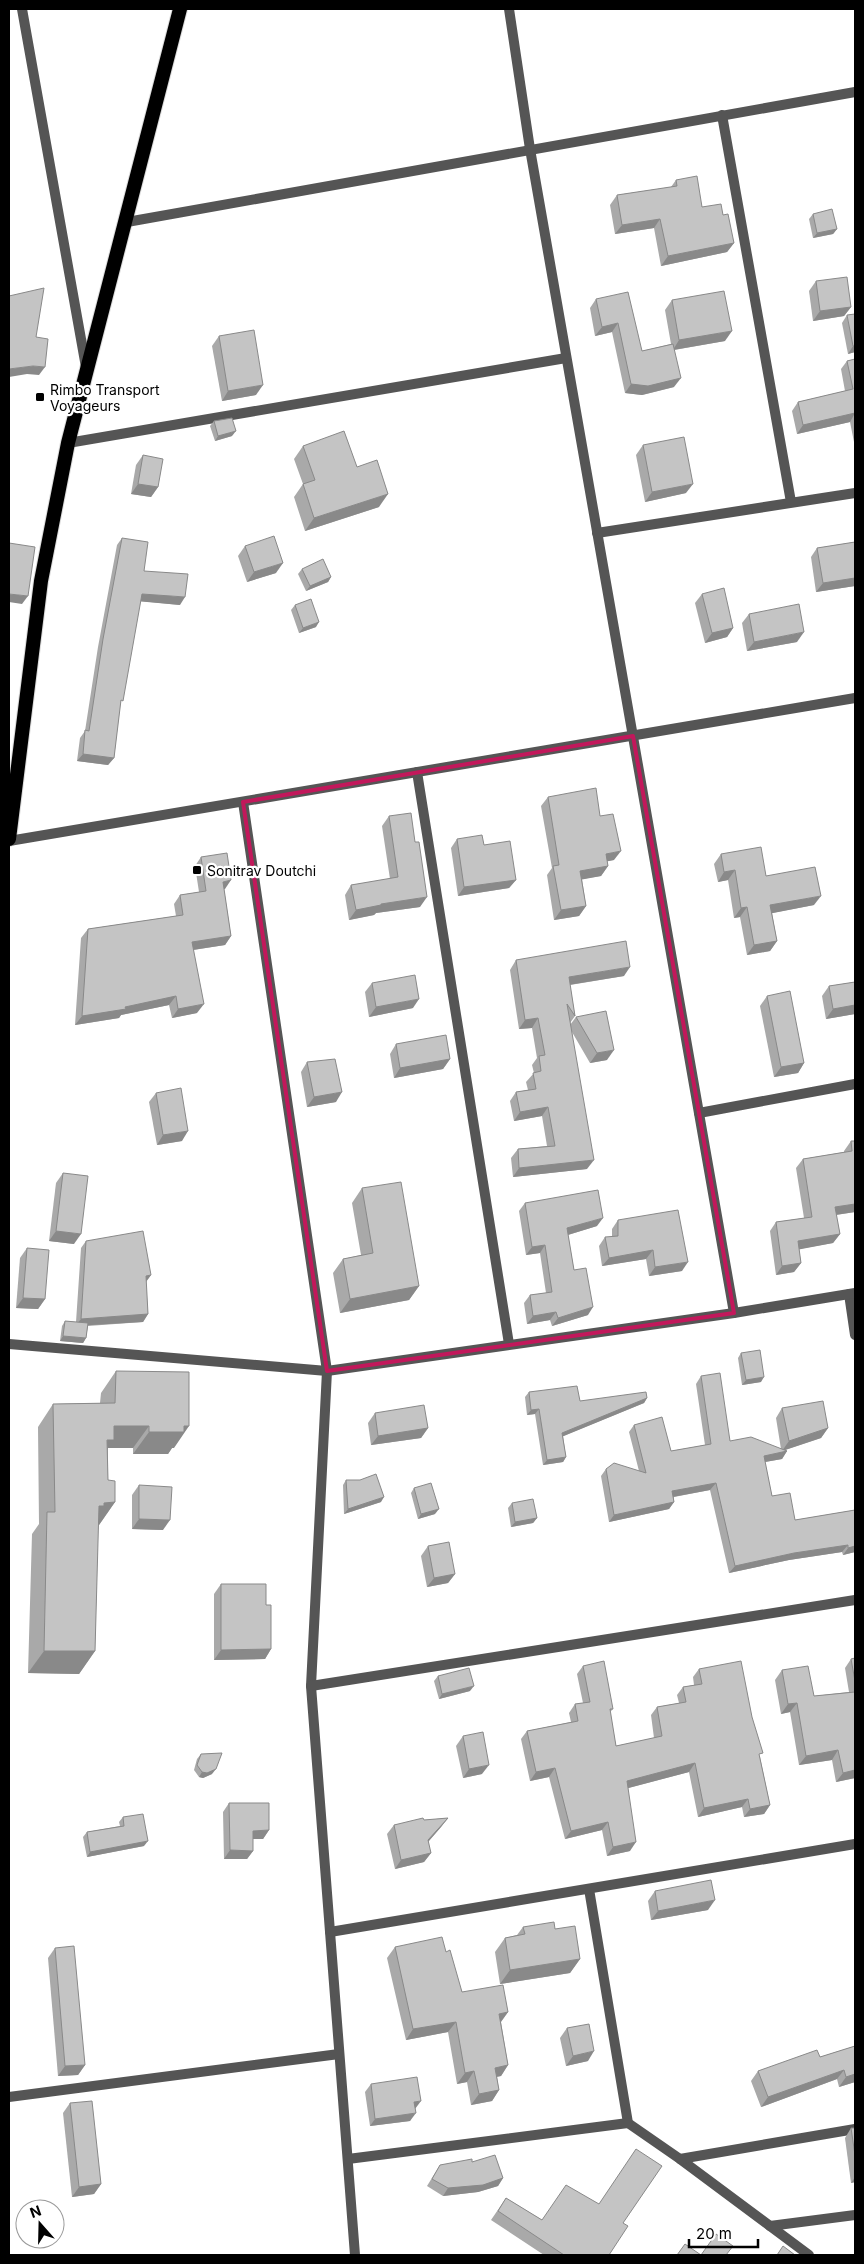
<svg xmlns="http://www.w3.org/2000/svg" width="864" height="2264" viewBox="0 0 864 2264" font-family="Inter,sans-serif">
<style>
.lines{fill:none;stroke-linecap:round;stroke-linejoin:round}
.trunk-casing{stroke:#dbdbdb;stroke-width:16}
.minor{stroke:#555;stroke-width:10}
.trunk{stroke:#000;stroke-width:14}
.wall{fill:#a9a9a9}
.shaded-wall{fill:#898989}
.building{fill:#c4c4c4;stroke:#898989}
.marked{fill:none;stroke:#c2185b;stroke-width:4;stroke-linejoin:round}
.poi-dot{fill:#000;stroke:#fff;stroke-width:2}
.labels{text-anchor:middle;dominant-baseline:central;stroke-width:4.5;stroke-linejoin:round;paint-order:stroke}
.poi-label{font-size:14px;fill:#000;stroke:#fff;text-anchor:start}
</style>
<rect width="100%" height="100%" fill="#fff"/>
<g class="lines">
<defs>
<path id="trunk" d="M9,839L41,581L68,443L180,9"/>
</defs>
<use href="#trunk" class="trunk-casing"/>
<g class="minor">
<path d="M22,9L86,367"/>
<path d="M509,9L530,149L734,1313"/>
<path d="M722,115L791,502"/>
<path d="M127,222L855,92"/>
<path d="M68,443L566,358"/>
<path d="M597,533L855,493"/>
<path d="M417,772L509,1344"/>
<path d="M243,802L327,1371L311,1686L355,2255"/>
<path d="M9,841L855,698"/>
<path d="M699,1113L855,1084"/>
<path d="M849,1294L855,1335"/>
<path d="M9,1344L327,1371L734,1313L855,1293"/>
<path d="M311,1686L855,1600"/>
<path d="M589,1889L628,2123L680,2159L809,2255"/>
<path d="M330,1932L855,1844"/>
<path d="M9,2097L339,2054"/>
<path d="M348,2159L628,2123"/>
<path d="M680,2159L855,2129"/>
<path d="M770,2226L855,2215"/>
</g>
<use href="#trunk" class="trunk"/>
</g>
<g class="wall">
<path d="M676,180L702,207L723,215L734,243L727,252L661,266L654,228L615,234L610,205L617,195L671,187Z"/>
<path d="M813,214L837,229L833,234L813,238L809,219Z"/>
<path d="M816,281L851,307L844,316L813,321L809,291Z"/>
<path d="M596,299L642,351L671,344L665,310L672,300L725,341L674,350V387L642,395L625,393L612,332L595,336L590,308Z"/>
<path d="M847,315L855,352L848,354L842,323Z"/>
<path d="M219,336L256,395L222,401L212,346Z"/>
<path d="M855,359V442H854L850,422L797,434L792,411L798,402L845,391L841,369L847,361Z"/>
<path d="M214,421L232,436L215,441L210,426Z"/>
<path d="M643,445L686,493L645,502L636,455Z"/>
<path d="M303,446L357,467L379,507L305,531L294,497L303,484L294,459Z"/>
<path d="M143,455L158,487L151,497L131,494L136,465Z"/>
<path d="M122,538L144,571L180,605L140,601L120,705L114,758L108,765L77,761L80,738L85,731L98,647L117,545Z"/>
<path d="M855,542V586L816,592L811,557L817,548Z"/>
<path d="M245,546L276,573L247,582L238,556Z"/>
<path d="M302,569L331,577L328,582L306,591L298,574Z"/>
<path d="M702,594L733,628L727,637L705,643L695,603Z"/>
<path d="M295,605L316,627L299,633L291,610Z"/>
<path d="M749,614L797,642L747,651L742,623Z"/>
<path d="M548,797L600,816L614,860L607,861L608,866L601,876L582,879L586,906L579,916L554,920L547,875L552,868L541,806Z"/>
<path d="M389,816L420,907L376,913L374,915L349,920L345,895L351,885L390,879L382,826Z"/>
<path d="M457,839L484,845L516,880L509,888L458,896L451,848Z"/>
<path d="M721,854L766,876L814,905L772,913L777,941L770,951L747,955L740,917L734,918L728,880L718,882L714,864Z"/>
<path d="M201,857L225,889H224L231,936L225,945L193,950L197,1013L172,1018L169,1005L121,1015L119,1018L75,1025L81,938L88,929L176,916L174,904L180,895L199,892L195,866Z"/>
<path d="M516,960L624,976L570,985L575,1016L570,1023V1025L576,1017L607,1060L590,1063L572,1032L587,1169L513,1177L511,1158L518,1149L547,1146L542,1116L514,1121L510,1101L516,1092L528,1090L526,1082L534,1073L532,1065L537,1058L532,1028L519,1029L510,970Z"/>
<path d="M855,982V1014L826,1019L822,996L829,986Z"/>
<path d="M372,983L413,1008L369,1017L365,992Z"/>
<path d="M767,996L804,1063L798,1073L774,1077L760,1006Z"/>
<path d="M396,1044L450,1059L443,1069L394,1078L390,1054Z"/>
<path d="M307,1062L336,1102L307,1107L301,1072Z"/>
<path d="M156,1093L182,1141L157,1145L149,1102Z"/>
<path d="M851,1141H855V1212L836,1215L840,1234L833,1243L799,1249L801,1263L794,1272L776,1275L770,1231L776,1222L804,1218L796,1168L803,1159L844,1152V1151Z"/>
<path d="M63,1173L74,1244L49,1241L56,1183Z"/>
<path d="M362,1188L419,1286L409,1300L340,1313L333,1273L343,1259L361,1255L352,1203Z"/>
<path d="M525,1203L597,1226L568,1235L574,1270L588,1315L552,1326L550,1320L527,1324L524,1303L530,1295L546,1293L540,1253L526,1255L519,1211Z"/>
<path d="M618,1220L682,1271L649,1276L646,1259L602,1266L599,1246L605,1237H612V1229Z"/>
<path d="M86,1241L151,1275L146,1282L148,1314L143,1322L88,1326L86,1338L83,1343L60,1341L62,1326L65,1321L76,1322L81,1248Z"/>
<path d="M27,1248L45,1299L38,1309L16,1308L20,1258Z"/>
<path d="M741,1353L761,1382L742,1385L738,1358Z"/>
<path d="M116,1371L174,1448H172L168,1454H133V1448H108V1480L115,1502L99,1525H98L95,1651L79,1674L28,1673L32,1534L39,1524L38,1427L53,1404L100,1403L101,1393Z"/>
<path d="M701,1376L730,1441L781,1449L776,1418L782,1408L828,1428L821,1438L785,1450L787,1451L782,1459L765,1462L772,1496L795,1520L855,1510V1552L843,1555L842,1552L789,1560L729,1573L710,1490L674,1497V1502L669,1509L609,1522L601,1476L606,1469L639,1471L629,1432L634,1425L671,1451L705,1445L696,1384Z"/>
<path d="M529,1392L580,1401L647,1398L644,1403L563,1436L566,1457L563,1462L543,1465L535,1414L527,1415L525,1397Z"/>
<path d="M375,1413L428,1428L421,1438L371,1445L368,1423Z"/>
<path d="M346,1480H360L381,1502L344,1514L343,1485Z"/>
<path d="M139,1485L163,1530L132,1529V1495Z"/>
<path d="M414,1488L435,1514L418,1519L411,1493Z"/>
<path d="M512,1503L537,1518L533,1523L511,1527L508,1508Z"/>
<path d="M428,1546L455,1574L448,1583L427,1587L421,1556Z"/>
<path d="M221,1584L271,1649L265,1659L214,1660V1594Z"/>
<path d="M855,1658V1778L836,1782L832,1760L799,1765L790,1712L781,1714L775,1680L782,1670L814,1696L849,1692L845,1668L851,1659Z"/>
<path d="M583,1666L613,1709L610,1712L616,1746L654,1738L651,1715L657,1707L679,1703L677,1695L683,1687L694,1685L693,1677L699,1669L760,1757L770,1805L764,1814L744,1817L742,1807L698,1817L689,1772L628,1788L630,1851L607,1856L602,1830L565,1839L549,1777L530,1781L521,1739L527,1731L571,1722L569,1713L575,1704L583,1703L577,1674Z"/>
<path d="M438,1676L470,1691L439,1699L434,1681Z"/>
<path d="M463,1736L482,1774L463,1778L456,1746Z"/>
<path d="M201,1754L212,1774L203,1778L199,1777L194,1770L197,1759Z"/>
<path d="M229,1803L269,1830L263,1839H253V1851L247,1859H224L223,1812Z"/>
<path d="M123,1817L144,1846L87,1857L83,1837L87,1832L120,1826L119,1822Z"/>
<path d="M448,1818L441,1827L428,1842L431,1853L424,1862L395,1869L387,1834L394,1825L424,1820Z"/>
<path d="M655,1891L708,1910L651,1920L648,1901Z"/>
<path d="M523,1927L555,1929L580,1959L570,1973L500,1984L495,1952L505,1938L517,1935Z"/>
<path d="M395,1947L446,1952L462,1992L508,2012L501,2022L508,2065L501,2076L497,2077L499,2090L492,2101L471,2105L467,2082L457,2084L448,2032L406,2040L387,1958Z"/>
<path d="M55,1948L85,2065L78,2075L58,2076L48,1958Z"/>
<path d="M567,2028L588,2061L566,2066L560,2038Z"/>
<path d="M855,2046V2082L839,2087L837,2079L761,2107L751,2081L758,2071L820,2057Z"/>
<path d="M371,2084L415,2109L410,2121L370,2126L365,2092Z"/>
<path d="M70,2103L101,2184L94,2194L72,2197L63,2113Z"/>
<path d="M851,2128H855V2182L851,2183L845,2138Z"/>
<path d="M472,2162L503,2178L498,2186L478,2192L443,2196L427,2186L440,2165Z"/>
<path d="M506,2198L542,2220L623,2223L609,2255H544L491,2220Z"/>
</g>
<g class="shaded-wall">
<path d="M660,219L654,228L615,234L622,225Z"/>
<path d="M837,229L833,234L813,238L817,233Z"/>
<path d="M734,243L727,252L661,266L668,256Z"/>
<path d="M851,307L844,316L813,321L820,311Z"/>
<path d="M618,323L612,332L595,336L602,327Z"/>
<path d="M732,331L725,341L673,350L679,340Z"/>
<path d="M853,346H855V352L848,354Z"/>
<path d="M33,366L45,367L39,375L27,374L9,377V369Z"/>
<path d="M681,378L674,387L642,395L625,393L631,384Z"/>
<path d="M263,385L256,395L222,401L228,391Z"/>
<path d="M855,413L850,422L797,434L803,425Z"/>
<path d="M236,431L232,436L215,441L218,436Z"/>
<path d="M138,484L158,487L151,497L131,494Z"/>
<path d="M693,484L686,493L645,502L652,492Z"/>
<path d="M388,494L379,507L305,531L314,518Z"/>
<path d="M283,563L276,573L247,582L254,572Z"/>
<path d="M331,577L328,582L306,591L310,586Z"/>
<path d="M855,578V586L816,592L823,583Z"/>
<path d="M9,594L28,596L22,604L9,602Z"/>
<path d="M142,594L185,597L180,605L136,601Z"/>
<path d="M319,622L316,627L299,633L303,628Z"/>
<path d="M733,628L727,637L705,643L712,633Z"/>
<path d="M804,632L797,642L747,651L754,642Z"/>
<path d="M83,754L114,758L108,765L77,761Z"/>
<path d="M621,851L614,860L599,863L606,854Z"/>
<path d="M608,866L601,876L574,881L580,871Z"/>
<path d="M735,870L728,880L718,882L724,872Z"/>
<path d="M231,880L225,889L217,891L223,882Z"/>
<path d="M516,880L509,888L458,896L464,887Z"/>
<path d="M821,896L814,905L763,915L770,905Z"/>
<path d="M427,897L420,907L376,913L374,915L349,920L356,910L381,904Z"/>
<path d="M586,906L579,916L554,920L561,910Z"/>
<path d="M747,907L740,917L734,918L741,908Z"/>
<path d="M231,936L225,945L186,951L192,942Z"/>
<path d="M777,941L770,951L747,955L754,945Z"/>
<path d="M630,967L624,976L562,986L569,977Z"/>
<path d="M176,996L169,1005L121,1015L119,1018L75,1025L82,1016Z"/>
<path d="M419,999L413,1008L369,1017L376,1007Z"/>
<path d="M204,1004L197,1013L172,1018L178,1009Z"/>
<path d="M855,1005V1014L826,1019L833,1009Z"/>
<path d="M538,1018L532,1028L519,1029L525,1020Z"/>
<path d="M614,1050L607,1060L590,1063L597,1053Z"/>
<path d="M450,1059L443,1069L394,1078L400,1068Z"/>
<path d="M804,1063L798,1073L774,1077L781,1067Z"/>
<path d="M342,1092L336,1102L307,1107L314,1097Z"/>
<path d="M548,1107L542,1116L514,1121L520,1112Z"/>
<path d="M188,1131L182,1141L157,1145L163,1135Z"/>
<path d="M594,1160L587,1169L513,1177L519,1168Z"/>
<path d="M855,1204V1212L828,1216L835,1207Z"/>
<path d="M603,1218L597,1226L561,1237L567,1228Z"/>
<path d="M56,1231L81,1234L74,1244L49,1241Z"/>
<path d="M840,1234L833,1243L791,1251L798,1241Z"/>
<path d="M545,1245L540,1253L526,1255L532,1247Z"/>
<path d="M653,1250L646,1259L602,1266L609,1258Z"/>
<path d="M688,1262L682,1271L649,1276L655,1267Z"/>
<path d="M801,1263L794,1272L776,1275L782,1266Z"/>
<path d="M151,1275L145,1283L146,1276Z"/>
<path d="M419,1286L409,1300L340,1313L350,1299Z"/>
<path d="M23,1298L45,1299L38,1309L16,1308Z"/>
<path d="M593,1307L588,1315L552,1326L558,1318Z"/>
<path d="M556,1312L550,1320L527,1324L533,1316Z"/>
<path d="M148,1314L143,1322L75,1326L81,1319Z"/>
<path d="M63,1336L86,1338L83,1343L60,1341Z"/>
<path d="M764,1377L761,1382L742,1385L746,1380Z"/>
<path d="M647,1398L644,1403L559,1438L562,1433Z"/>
<path d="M539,1409L535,1414L527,1415L531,1410Z"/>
<path d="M114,1426H149L133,1448H108L98,1462Z"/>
<path d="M184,1426H189L174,1448H172L168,1454H133L149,1432Z"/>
<path d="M428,1428L421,1438L371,1445L378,1436Z"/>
<path d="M828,1428L821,1438L782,1451L789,1441Z"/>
<path d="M787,1451L782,1459L759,1463L764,1456Z"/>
<path d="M566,1457L563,1462L543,1465L547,1460Z"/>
<path d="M716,1483L710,1490L667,1498L672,1491Z"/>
<path d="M384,1497L381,1502L344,1514L348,1509Z"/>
<path d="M115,1502L99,1525H91L99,1506L104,1503Z"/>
<path d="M674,1502L669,1509L609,1522L614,1515Z"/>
<path d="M439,1509L435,1514L418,1519L421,1514Z"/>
<path d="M537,1518L533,1523L511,1527L515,1522Z"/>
<path d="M139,1519L170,1520L163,1530L132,1529Z"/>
<path d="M848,1545L842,1552L789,1560L729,1573L735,1566L794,1553Z"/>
<path d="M855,1546V1552L843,1555L848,1548Z"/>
<path d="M455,1574L448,1583L427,1587L434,1578Z"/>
<path d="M271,1649L265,1659L214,1660L221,1650Z"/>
<path d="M44,1651H95L79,1674L28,1673Z"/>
<path d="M474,1686L470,1691L439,1699L442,1694Z"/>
<path d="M797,1703L790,1712L781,1714L788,1704Z"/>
<path d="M838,1750L832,1760L799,1765L806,1756Z"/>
<path d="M695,1763L689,1772L621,1790L627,1781Z"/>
<path d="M489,1765L482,1774L463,1778L469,1769Z"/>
<path d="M555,1768L549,1777L530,1781L536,1772Z"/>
<path d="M216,1769L212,1774L203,1778L199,1777L202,1772Z"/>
<path d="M855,1770V1778L836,1782L843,1773Z"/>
<path d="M748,1799L742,1807L698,1817L704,1808Z"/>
<path d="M770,1805L764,1814L744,1817L750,1809Z"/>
<path d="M448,1818L441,1827L421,1850L428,1840Z"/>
<path d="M608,1822L602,1830L565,1839L571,1831Z"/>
<path d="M269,1830L263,1839H247L253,1831Z"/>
<path d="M148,1841L144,1846L87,1857L90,1852Z"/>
<path d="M636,1842L630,1851L607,1856L613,1847Z"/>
<path d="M230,1850L253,1851L247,1859H224Z"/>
<path d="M431,1853L424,1862L395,1869L401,1860Z"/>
<path d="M715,1900L708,1910L651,1920L658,1911Z"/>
<path d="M580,1959L570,1973L500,1984L510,1970Z"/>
<path d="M508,2012L500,2023L499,2014Z"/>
<path d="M456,2022L448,2032L406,2040L413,2029Z"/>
<path d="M594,2051L588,2061L566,2066L573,2056Z"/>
<path d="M85,2065L78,2075L58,2076L65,2066Z"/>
<path d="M508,2065L501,2076L487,2078L495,2068Z"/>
<path d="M844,2070L837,2079L761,2107L768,2097Z"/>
<path d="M474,2071L467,2082L457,2084L465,2073Z"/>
<path d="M855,2074V2082L839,2087L846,2077Z"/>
<path d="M499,2090L492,2101L471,2105L479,2094Z"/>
<path d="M421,2101L415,2109L409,2110L414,2102Z"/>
<path d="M416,2113L410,2121L370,2126L375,2119Z"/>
<path d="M855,2177V2182L851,2183Z"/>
<path d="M503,2178L498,2186L478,2192L443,2196L448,2188Z"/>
<path d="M101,2184L94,2194L72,2197L79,2187Z"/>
</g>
<g class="building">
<path d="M697,176L702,207L721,204L723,215L728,214L734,243L668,256L660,219L622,225L617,195L677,186L676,180Z"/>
<path d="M832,209L837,229L817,233L813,214Z"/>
<path d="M847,277L851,307L820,311L816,281Z"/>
<path d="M44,288L36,337L48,339L45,367L33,366L9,369V296Z"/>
<path d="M724,291L732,331L679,340L672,300Z"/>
<path d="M628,292L642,351L673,344L681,378L648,386L631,384L618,323L602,327L596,299Z"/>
<path d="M855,314V346H853L847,315Z"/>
<path d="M254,330L263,385L228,391L219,336Z"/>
<path d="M855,359V413L803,425L798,402L853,389L847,361Z"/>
<path d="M232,418L236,431L218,436L214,421Z"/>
<path d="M344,431L357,467L377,460L388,494L314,518L303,484L315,480L303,446Z"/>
<path d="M684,437L693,484L652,492L643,445Z"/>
<path d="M143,455L163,459L158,487L138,484Z"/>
<path d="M274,536L283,563L254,572L245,546Z"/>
<path d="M122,538L148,542L144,571L188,574L185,597L142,594L123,701L121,700L114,758L83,754L85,730L89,731L103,639Z"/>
<path d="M855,542V578L823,583L817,548Z"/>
<path d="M9,543L35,547L28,596L9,594Z"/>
<path d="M323,559L331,577L310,586L302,569Z"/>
<path d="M724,588L733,628L712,633L702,594Z"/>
<path d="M311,599L319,622L303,628L295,605Z"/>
<path d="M799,604L804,632L754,642L749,614Z"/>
<path d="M596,788L600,816L613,814L621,851L606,854L608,866L580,871L586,906L561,910L553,866L559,865L548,797Z"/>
<path d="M411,813L415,842H419L427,897L381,904V905L356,910L351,885L398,877L389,816Z"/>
<path d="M482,835L484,845L510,841L516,880L464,887L457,839Z"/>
<path d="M761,847L766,876L815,867L821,896L770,905L777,941L754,945L747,907L741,908L735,870L724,872L721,854Z"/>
<path d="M227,853L231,880L223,882L231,936L192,942L204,1004L178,1009L176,996L125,1007L126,1009L82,1016L88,929L183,915L180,895L206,891L201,857Z"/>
<path d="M626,941L630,967L569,977L575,1016L567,1004L594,1160L519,1168L518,1149L555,1146L548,1107L520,1112L516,1092L536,1089L533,1073L541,1071L539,1056L545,1055L538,1018L525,1020L516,960Z"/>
<path d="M415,975L419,999L376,1007L372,983Z"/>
<path d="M855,982V1005L833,1009L829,986Z"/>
<path d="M790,991L804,1063L781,1067L767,996Z"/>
<path d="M606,1011L614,1050L597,1053L576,1017Z"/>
<path d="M446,1035L450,1059L400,1068L396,1044Z"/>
<path d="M335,1059L342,1092L314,1097L307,1062Z"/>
<path d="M181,1088L188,1131L163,1135L156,1093Z"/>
<path d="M851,1141H855V1204L835,1207L840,1234L798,1241L801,1263L782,1266L776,1222L812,1217L803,1159L852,1151Z"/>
<path d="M63,1173L88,1176L81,1234L56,1231Z"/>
<path d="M401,1182L419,1286L350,1299L343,1259L373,1253L362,1188Z"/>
<path d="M598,1190L603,1218L567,1228L574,1270L586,1268L593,1307L558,1318L556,1312L533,1316L530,1295L552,1292L545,1245L532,1247L525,1203Z"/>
<path d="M678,1210L688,1262L655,1267L653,1250L609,1258L605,1237L618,1236V1220Z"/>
<path d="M143,1231L151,1275L146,1276L148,1314L81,1319L86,1241Z"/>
<path d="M27,1248L49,1250L45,1299L23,1298Z"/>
<path d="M65,1321L88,1323L86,1338L63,1336Z"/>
<path d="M760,1350L764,1377L746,1380L741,1353Z"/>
<path d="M116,1371L189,1372V1426H184V1432H149V1426H114V1440H107L108,1480L115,1481V1502L104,1503V1506H99L95,1651H44L47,1512H55L53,1404L115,1403Z"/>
<path d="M720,1373L730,1441L751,1437L787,1451L764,1456L772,1496L790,1493L795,1520L855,1510V1546L848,1548V1545L794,1553L735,1566L716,1483L672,1491L674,1502L614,1515L606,1469L614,1463L646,1473L634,1425L662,1417L671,1451L711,1444L701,1376Z"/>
<path d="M577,1386L580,1401L646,1392L647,1398L562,1433L566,1457L547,1460L539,1409L531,1410L529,1392Z"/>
<path d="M823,1401L828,1428L789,1441L782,1408Z"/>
<path d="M424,1405L428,1428L378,1436L375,1413Z"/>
<path d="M376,1474L384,1497L348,1509L346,1480H360Z"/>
<path d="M431,1483L439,1509L421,1514L414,1488Z"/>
<path d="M139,1485L172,1487L170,1520L139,1519Z"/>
<path d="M533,1499L537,1518L515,1522L512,1503Z"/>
<path d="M449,1542L455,1574L434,1578L428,1546Z"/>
<path d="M221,1584H266V1605H271V1649L221,1650Z"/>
<path d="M855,1658V1681L851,1659Z"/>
<path d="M604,1661L613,1709H610L616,1746L662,1736L657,1707L686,1702L683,1687L702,1684L699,1669L741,1661L752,1717L763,1753L759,1754L770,1805L750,1809L748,1799L704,1808L695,1763L627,1781L636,1842L613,1847L608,1822L571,1831L555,1768L536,1772L527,1731L578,1721L575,1704L590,1702L583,1666Z"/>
<path d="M808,1666L814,1696L855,1692V1770L843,1773L838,1750L806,1756L797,1703L788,1704L782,1670Z"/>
<path d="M469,1668L474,1686L442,1694L438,1676Z"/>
<path d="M483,1732L489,1765L469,1769L463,1736Z"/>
<path d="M222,1753L216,1769L207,1773L202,1772L197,1765L201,1754Z"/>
<path d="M229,1803H269V1830L253,1831V1851L230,1850Z"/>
<path d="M143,1814L148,1841L90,1852L87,1832L124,1826L123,1817Z"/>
<path d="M423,1818L424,1820L448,1818L428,1840L431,1853L401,1860L394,1825Z"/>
<path d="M711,1880L715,1900L658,1911L655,1891Z"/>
<path d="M554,1922L555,1929L575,1926L580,1959L510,1970L505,1938L525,1934L523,1927Z"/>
<path d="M442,1937L446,1952L450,1950L462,1992L503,1985L508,2012L499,2014L508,2065L495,2068L499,2090L479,2094L474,2071L465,2073L456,2022L413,2029L395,1947Z"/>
<path d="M74,1946L85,2065L65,2066L55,1948Z"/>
<path d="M589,2024L594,2051L573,2056L567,2028Z"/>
<path d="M855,2046V2074L846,2077L844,2070L768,2097L758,2071L817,2050L820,2057Z"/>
<path d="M417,2077L421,2101L414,2102L416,2113L375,2119L371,2084Z"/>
<path d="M92,2101L101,2184L79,2187L70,2103Z"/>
<path d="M851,2128H855V2155Z"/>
<path d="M636,2149L662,2166L623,2223L628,2226L609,2255H564L498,2211L506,2198L542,2220L566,2185L599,2204Z"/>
<path d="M495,2155L503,2178L483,2185L448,2188L432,2179L440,2165L472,2159V2162Z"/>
<path d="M716,2234L733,2246L726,2255H677L685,2244L701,2255Z"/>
<path d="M783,2246L795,2255H777Z"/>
</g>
<path class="marked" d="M633,736L734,1313L327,1371L243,802Z"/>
<g class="poi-dot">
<rect x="35" y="392" width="10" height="10" rx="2.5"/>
<rect x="192" y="865" width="10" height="10" rx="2.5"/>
</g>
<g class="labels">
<g class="poi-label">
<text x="50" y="389">Rimbo Transport<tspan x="50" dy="16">Voyageurs</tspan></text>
<text x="207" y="870">Sonitrav Doutchi</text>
</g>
</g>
<rect width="864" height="2264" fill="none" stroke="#000000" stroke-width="20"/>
<g transform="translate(40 2224) rotate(340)"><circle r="24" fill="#ffffff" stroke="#999999"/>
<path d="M0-4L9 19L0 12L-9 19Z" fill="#000000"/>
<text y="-8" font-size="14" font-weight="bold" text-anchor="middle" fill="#000000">N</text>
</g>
<path d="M689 2239v8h69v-8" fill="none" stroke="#000000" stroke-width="2.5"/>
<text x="696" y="2239" font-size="15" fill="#000000" stroke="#ffffff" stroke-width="4" paint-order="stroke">20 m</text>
</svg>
